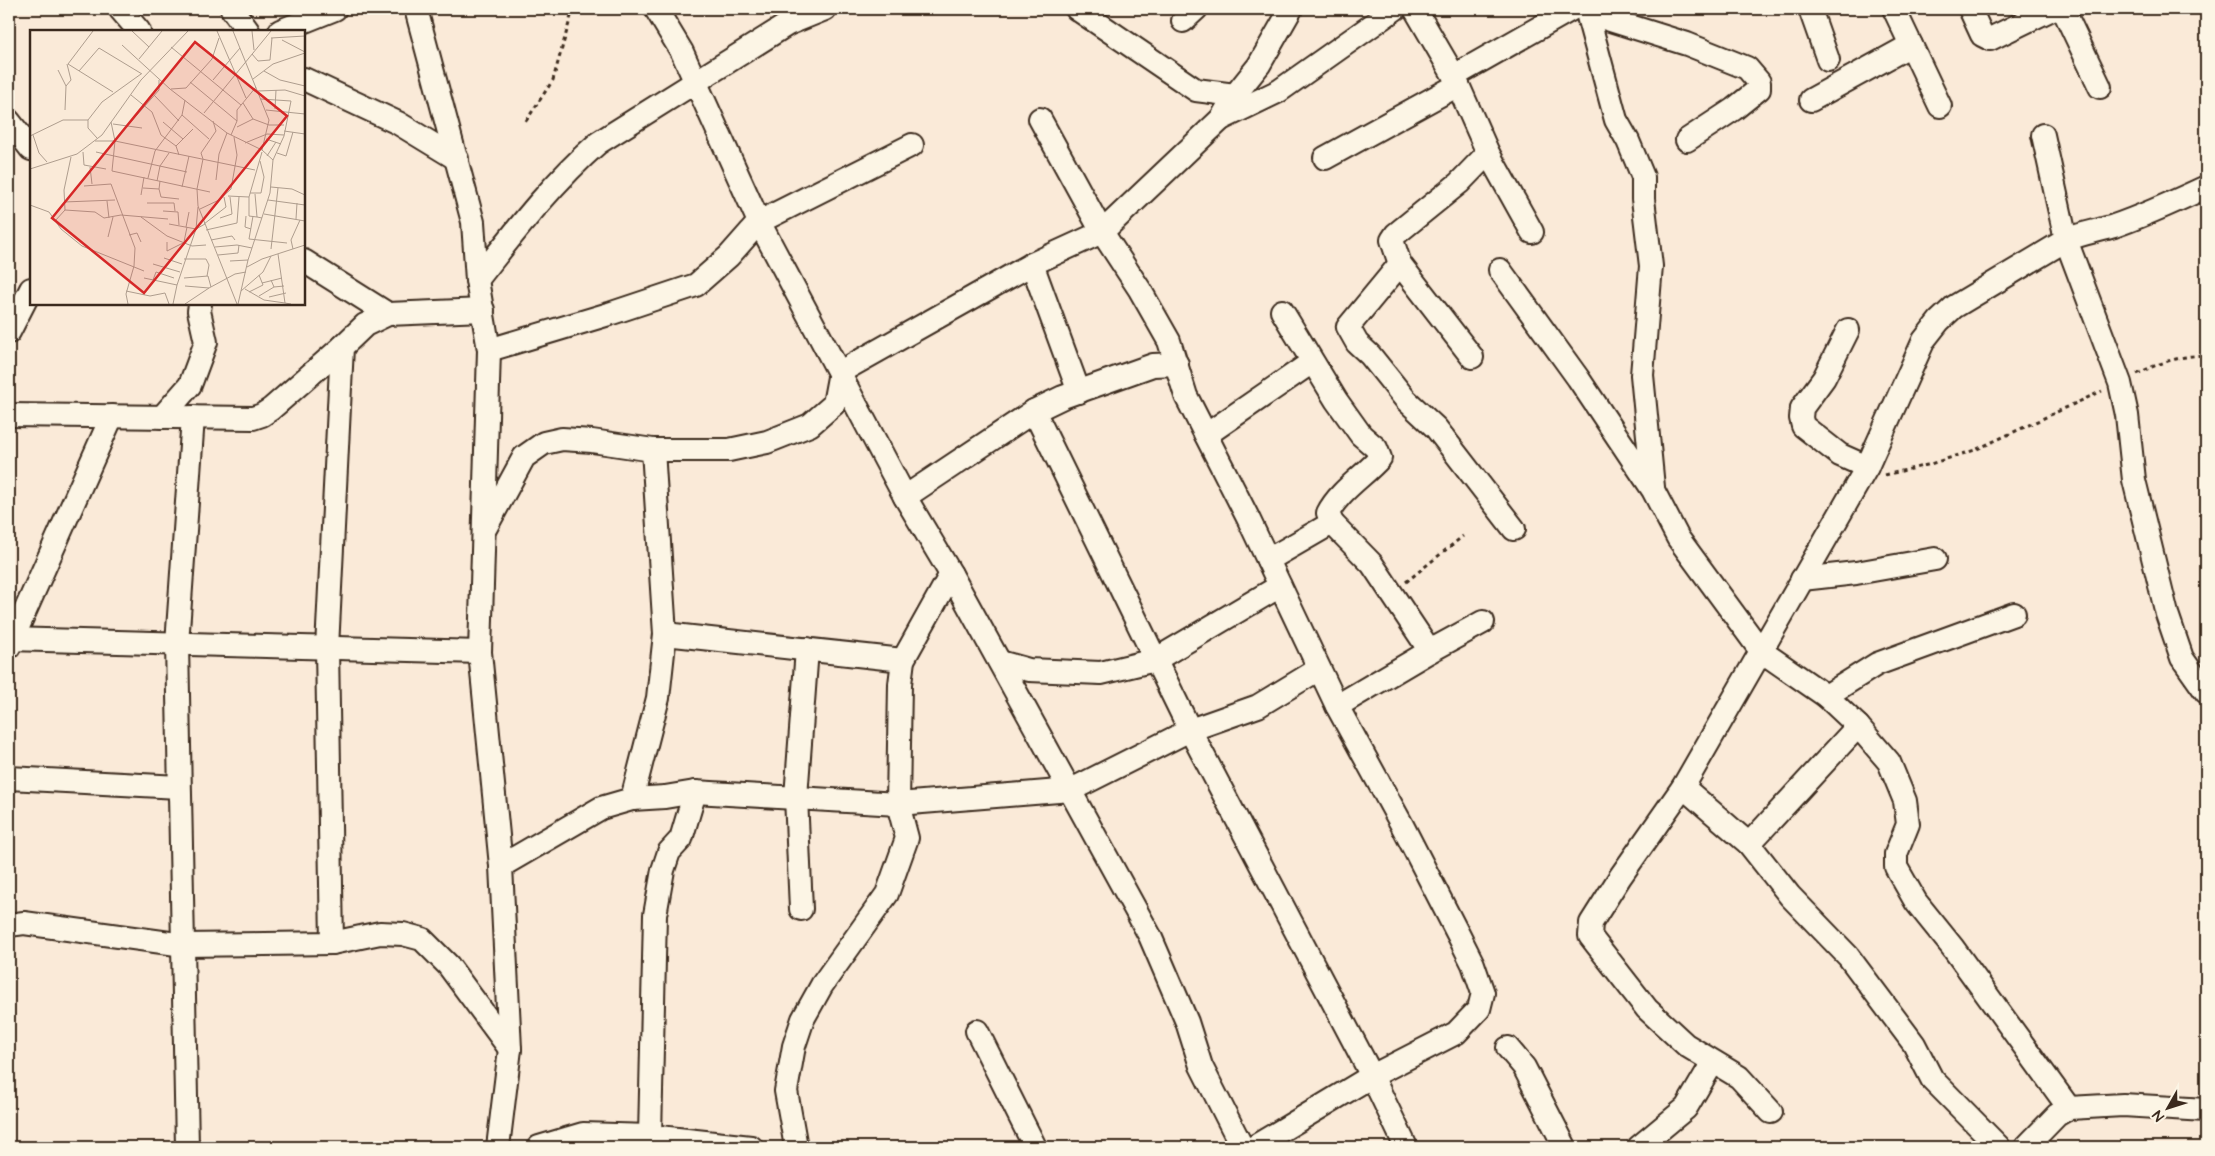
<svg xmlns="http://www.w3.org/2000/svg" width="2215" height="1156" viewBox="0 0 2215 1156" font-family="'Architects Daughter',sans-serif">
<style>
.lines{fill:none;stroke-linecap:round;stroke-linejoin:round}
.minor-casing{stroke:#3b2a1e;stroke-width:26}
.path{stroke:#3b2a1e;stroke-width:3;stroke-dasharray:4 4;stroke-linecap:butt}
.minor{stroke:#fcf5e5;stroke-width:22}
.inset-road{fill:none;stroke:#ae9d8e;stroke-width:1}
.view{fill:#d62828;fill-opacity:0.15;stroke:#d62828;stroke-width:2.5}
.inset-edge{fill:none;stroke:#3b2a1e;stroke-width:2.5}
</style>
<rect width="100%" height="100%" fill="#faead8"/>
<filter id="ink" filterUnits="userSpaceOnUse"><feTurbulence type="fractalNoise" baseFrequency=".02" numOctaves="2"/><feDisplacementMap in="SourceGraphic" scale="10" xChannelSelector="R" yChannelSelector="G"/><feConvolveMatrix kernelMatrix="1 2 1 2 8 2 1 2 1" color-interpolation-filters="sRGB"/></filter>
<g filter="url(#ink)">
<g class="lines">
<defs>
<g id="minor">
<path d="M120,9L139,31"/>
<path d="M232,9L248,31"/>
<path d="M416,9L473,222L477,280L489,350L480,652L501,866L510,1049L498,1147"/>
<path d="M656,9L682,52L759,222L905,497L951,574L1150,936L1187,1022L1201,1066L1242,1147"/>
<path d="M1077,9L1196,90L1235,95"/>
<path d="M1415,9L1454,76L1488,153L1532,232"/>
<path d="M1586,9L1616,120L1628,141L1643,177V199L1651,266L1642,375L1653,487"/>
<path d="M1810,9L1828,60"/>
<path d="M1894,9L1940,106"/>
<path d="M1970,9L1982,35L1990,39L2052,9"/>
<path d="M2063,9L2100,87"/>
<path d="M1588,13L1687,44L1747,68L1759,82V89L1734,109L1687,140"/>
<path d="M1183,21L1196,9"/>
<path d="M280,31L335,9"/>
<path d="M1454,76L1572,9"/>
<path d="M304,79L398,123L457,159"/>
<path d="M1811,100L1911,45"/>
<path d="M1040,119L1102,232L1140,290L1169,341L1186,396L1248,518L1337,706L1402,825L1459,936L1473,964L1483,993L1479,1009L1456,1033L1372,1076L1254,1147"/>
<path d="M1221,119L1279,91L1395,9"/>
<path d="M9,121L31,149"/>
<path d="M2043,135L2066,240L2120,383L2127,415L2134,480L2167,614L2182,658L2206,692"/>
<path d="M1325,158L1458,85"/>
<path d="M304,261L388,314"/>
<path d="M1032,264L1079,392"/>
<path d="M1400,264L1348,327L1357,343L1370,355L1406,400L1436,428L1514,529"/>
<path d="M1500,270L1578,378L1653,490L1678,538L1761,651L1826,696L1858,726L1889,762L1905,801L1908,824L1896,854V867L1916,902L1953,948L2069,1108"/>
<path d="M477,280C514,233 552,183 598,143L788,24L825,9"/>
<path d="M1282,311L1336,400L1361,435L1376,448L1380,458C1364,476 1339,491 1328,513L1332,523"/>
<path d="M1848,330L1824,378L1802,408L1801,418L1803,426L1840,455L1867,467"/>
<path d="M9,332L31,289"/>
<path d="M489,350L609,314L696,285L729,256L759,222L912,145"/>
<path d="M1472,357L1400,264L1392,240L1396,234L1459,183L1488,153"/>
<path d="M1034,411L1190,730L1372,1076L1406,1147"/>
<path d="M9,415L253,418L262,415L271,409L342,347"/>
<path d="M162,417L190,385L206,342L199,311L200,304"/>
<path d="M1206,435L1312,362"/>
<path d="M905,497L1034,411L1063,397L1153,365L1177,364"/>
<path d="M486,527L524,457L544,443L562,439L592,441L653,450H729L767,442L810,425L834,404L840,372L1032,264L1102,232L1221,119L1235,95L1259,65L1291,9"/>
<path d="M1268,560L1332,523L1372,564L1430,651"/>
<path d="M1802,579L1856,573L1935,559"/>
<path d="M665,634L903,660"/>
<path d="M9,639L480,652"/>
<path d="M9,647L112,416"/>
<path d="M1000,662L1029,670L1101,673L1155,660L1280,586"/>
<path d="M1826,696L1877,664L2014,614"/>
<path d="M1337,706L1430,651L1483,622"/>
<path d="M9,778L179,787"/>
<path d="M1683,787L1749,844L1790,896L1848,956L1914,1044L1932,1079L1999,1147"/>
<path d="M632,799L658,698L665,634L653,450"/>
<path d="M1749,844L1858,726"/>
<path d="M501,866L601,808L632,799L665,797L695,792L898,804L1071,790L1190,730L1258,706L1319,669"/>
<path d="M801,909L796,797L807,649"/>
<path d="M9,925L24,923L184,945L332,943L380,933L403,934L422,939L448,965L510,1049"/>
<path d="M332,943L327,648L342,347L365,325L388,314L483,310"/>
<path d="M977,1031L1035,1147"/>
<path d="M1508,1048L1524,1067L1565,1147"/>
<path d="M1771,1112L1739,1077L1686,1045L1647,1009L1590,936L1591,923L1620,877L1683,787L1867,467L1924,340L1939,321L1954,307L2066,240C2082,233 2098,231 2114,226C2146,215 2176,201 2206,187"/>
<path d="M650,1136L655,915L663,870L669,852L681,839L695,792"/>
<path d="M187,1147L177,644L193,417"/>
<path d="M539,1147L583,1134L650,1136L751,1147"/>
<path d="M796,1147L786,1091L794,1046L803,1019L822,985L887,894L907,838L898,804L900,684L903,660L951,574"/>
<path d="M1639,1147L1686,1108L1713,1062"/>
<path d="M2026,1147L2057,1115L2069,1108L2123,1105L2206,1110"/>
</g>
</defs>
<use href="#minor" class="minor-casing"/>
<g class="path">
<path d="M526,121L553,80L573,9"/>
<path d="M2137,374C2161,362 2179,356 2206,355"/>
<path d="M1885,475L1927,465L1975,450L2102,391"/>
<path d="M1406,582L1463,536"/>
</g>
<use href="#minor" class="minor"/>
</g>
</g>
<g transform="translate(30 30)">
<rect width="275" height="275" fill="#faead8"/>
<path class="inset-road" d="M63,1L38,34L83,62M102,1L119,17M187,1L216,68M203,1L239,90L232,120L243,130L240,163L218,230L208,274M222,1L224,20M241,8L275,6M252,10L275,22M92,15L140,59L197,103L232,120M141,17L211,75M222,24L228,31L240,30L242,8M109,29L132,1M28,40L36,56M49,41L69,18L112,44M234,41L250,50L275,56M223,49L243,34L275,23M183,50L210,18M160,52L207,91L201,105M141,59L156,58L182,29L189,8M228,61L255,60L275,66M101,65L122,82L131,105L146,116L149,125M124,65L149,91M231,69L261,71L254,106L243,130M245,79L246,60M35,80L36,56L41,50L37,34M236,80L275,84M174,83L241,1M152,85L179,109M223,89L239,95H254M183,91L186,101L171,123L173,129L167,159L168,176L207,274M207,91V80L226,57M81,92L85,111L82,141L180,162M133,92L153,109M83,94L112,98M98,95L129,60V50M207,97L223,89L213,73M254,101L275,104M3,105L9,123L17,132M0,106L33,90H58M67,108L58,98V90L72,72L111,44M236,109L251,114M65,111H85L225,140M215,113L237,104L254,105M146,116L163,99M53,122L54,135L76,139M66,122L157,142M247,123L256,126L263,102M237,126L246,112M60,137L62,154M0,139L47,124L72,105L111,50L158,1M118,148L125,121L152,85L155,70M186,150L189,124L197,103M127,151L130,136L139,123M54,156L81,154L105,218L104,236L96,264L98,274M152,157L159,126M241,157L262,159L275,165M113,158L129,159L130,151M129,159L131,167L149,169M220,163H231L234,147L230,131M225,164L227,187L232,188M111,165L114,147M198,166L219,167M238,170L275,175M77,171L79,188M34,172L85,170M117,173H144L145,181M0,175L19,182L31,199L52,216L114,241M170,179L189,170L201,159L207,125L204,107M35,180L65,182L74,188L91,185L138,189M133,181L148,182L149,195M234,184L275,191M216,186L215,197L221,199M223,186L219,209L257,213M111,187L137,206L162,216L176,215M227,187L219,186V167L232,122M190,188L202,184L200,167M266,189L267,173M25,191L35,180L34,160L41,127M139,194L166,199L168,177M174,194L196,177L194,167M156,197L159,182M176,200L207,193L209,167M99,205L107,203L111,212M78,207L83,187M181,210L202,206L205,210M137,212V221L153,213M154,212L157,197M185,217L207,215L222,218M241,219L248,158M263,219L261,210L270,190M248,224L255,273L261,274M188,225L208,223L209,215M134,228L152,234M154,229H176L179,235L177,246M200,231L218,230M123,234L150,242M217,237L232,229L275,215M114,248L147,255L166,199L175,194M154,248L178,246L181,257M123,250L126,242L144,248M241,250L244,257L254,256M232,253L252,248M155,256L179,258L205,244L216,242M215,259L234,270L255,273M96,261L120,266L135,263L139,274M211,261L233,242L241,226M219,262L233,255L229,245M229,266L244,257M239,267L256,263M143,274L147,255M155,274L179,258"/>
<path class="view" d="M165,12L257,86L114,263L22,188Z"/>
<rect width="275" height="275" class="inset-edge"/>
</g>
<rect width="2215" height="1156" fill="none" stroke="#fcf5e5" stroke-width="30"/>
<rect x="15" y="15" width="2185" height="1126" fill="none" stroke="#3b2a1e" stroke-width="2" filter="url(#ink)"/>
<g transform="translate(2168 1108) rotate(231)" stroke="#fcf5e5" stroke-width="4" paint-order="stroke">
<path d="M0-4L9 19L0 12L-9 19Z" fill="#3b2a1e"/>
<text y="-8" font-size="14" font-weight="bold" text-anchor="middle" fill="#3b2a1e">N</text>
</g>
</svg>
